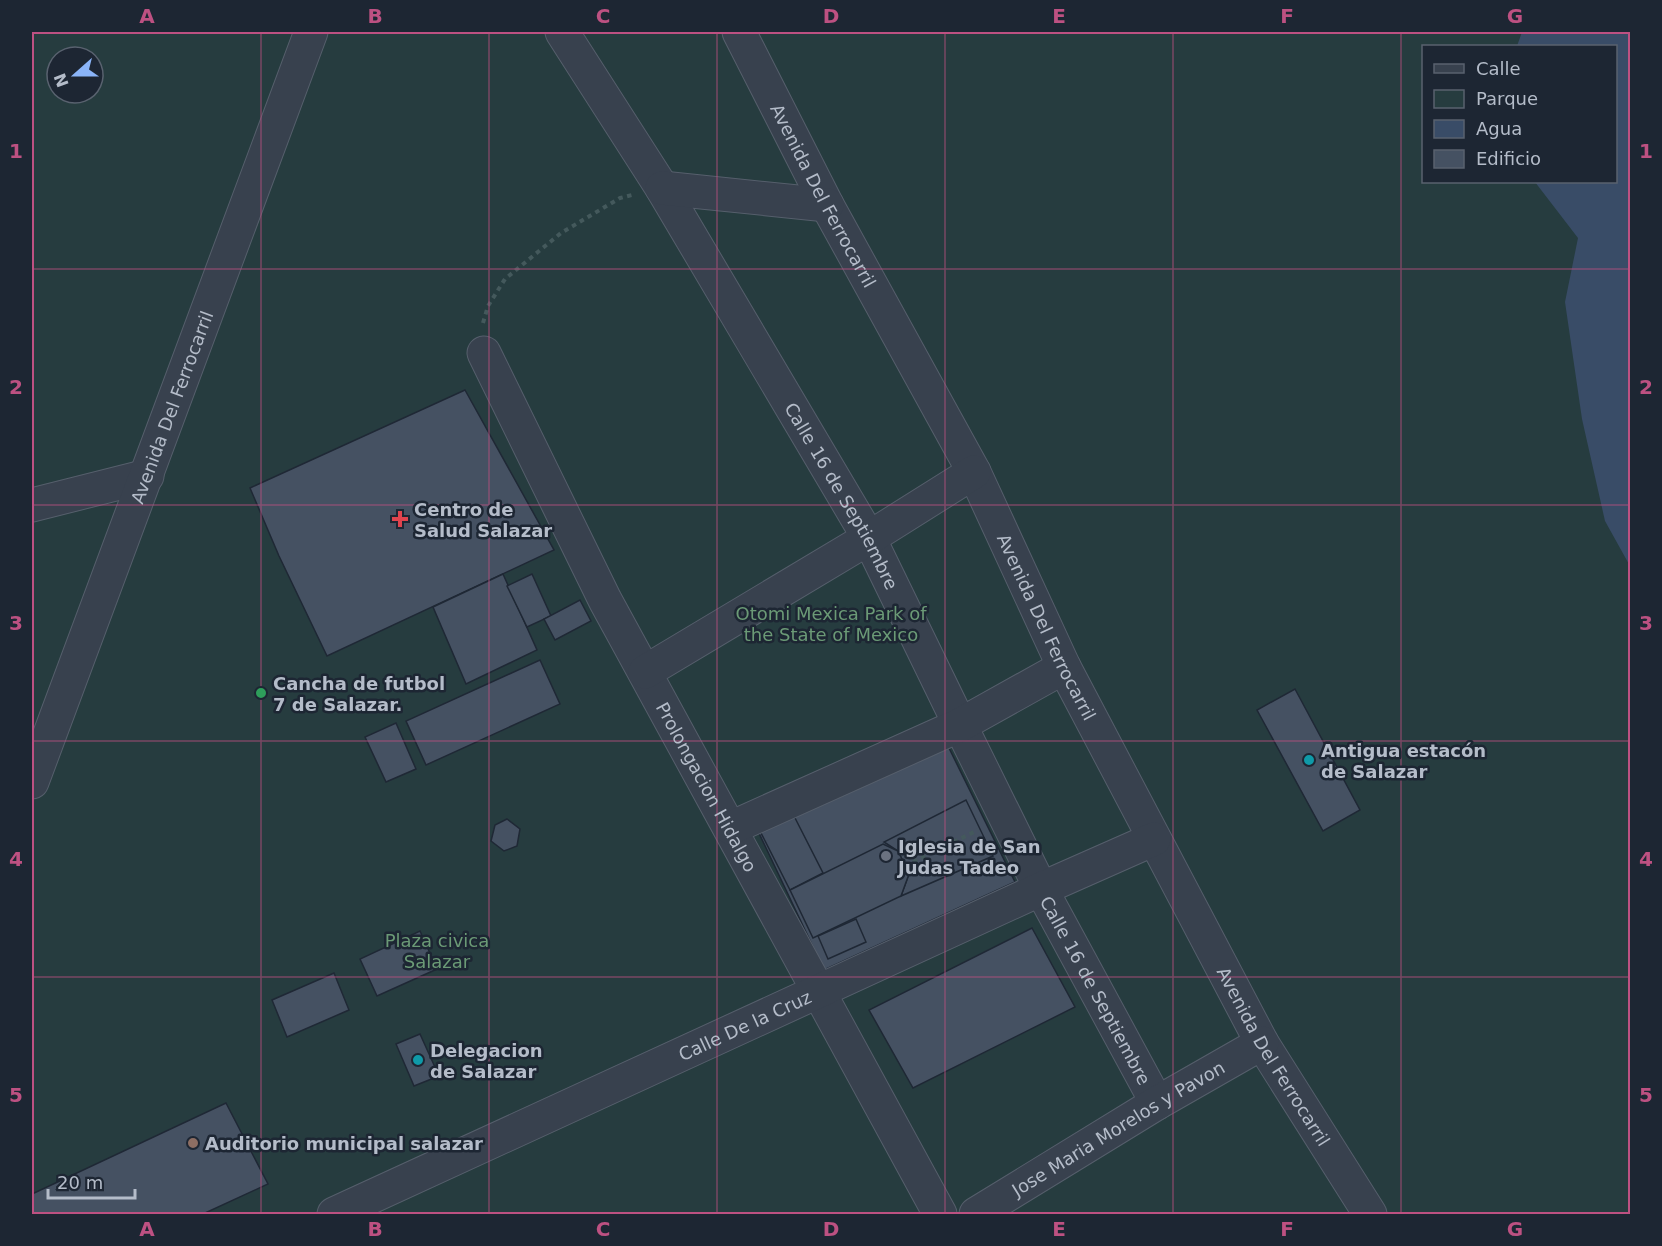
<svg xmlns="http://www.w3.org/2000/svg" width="1662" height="1246" viewBox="0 0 1662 1246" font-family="'DejaVu Sans',sans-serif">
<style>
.green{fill:#263c3f;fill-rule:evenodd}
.water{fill:#394c67}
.building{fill:#455162;stroke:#1f2835;stroke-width:1.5}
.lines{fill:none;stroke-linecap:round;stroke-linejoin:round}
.minor-casing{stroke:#565f6c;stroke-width:35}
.path{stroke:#44595c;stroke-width:4;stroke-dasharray:4.5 4.5;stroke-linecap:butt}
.minor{stroke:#38414e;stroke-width:33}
.grid{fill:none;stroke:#bd5182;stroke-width:1.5;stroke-opacity:0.55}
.health-dot{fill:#e0444e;stroke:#1d2633;stroke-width:2}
.leisure-dot{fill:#2e9e5b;stroke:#1d2633;stroke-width:2}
.culture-dot{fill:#0f9aa8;stroke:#1d2633;stroke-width:2}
.worship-dot{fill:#6b7280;stroke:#1d2633;stroke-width:2}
.education-dot{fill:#8d6e63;stroke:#1d2633;stroke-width:2}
.labels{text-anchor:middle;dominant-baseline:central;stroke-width:5;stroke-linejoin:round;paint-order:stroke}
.street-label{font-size:18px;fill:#b4bcc9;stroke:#1d2633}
.poi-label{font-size:18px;font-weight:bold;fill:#b4bcc9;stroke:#1d2633;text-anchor:start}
.park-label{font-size:18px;fill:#6b9a76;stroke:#1d2633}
.neatline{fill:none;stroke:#bd5182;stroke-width:2}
.grid-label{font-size:20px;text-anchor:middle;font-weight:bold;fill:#bd5182}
</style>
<rect width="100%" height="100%" fill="#242f3e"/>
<path class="green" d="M32,32H1630V1214H32ZM1424,46H1616V182H1424ZM57,57H93V93H57Z"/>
<path class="water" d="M1522,32H1630V566L1605,521L1582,419L1565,302L1578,238L1535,182H1616V46H1517Z"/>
<g class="building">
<path d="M465,390L554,550L327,656L279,556L250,488Z"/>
<path d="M503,574L537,650L466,684L433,607Z"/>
<path d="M532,574L551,616L527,627L507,586Z"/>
<path d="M580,600L591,621L555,640L544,619Z"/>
<path d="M540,660L560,704L426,765L406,721Z"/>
<path d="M1295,689L1360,810L1323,831L1257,710Z"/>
<path d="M396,723L416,769L386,782L365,737Z"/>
<path d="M947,744L1015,882L824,970L757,829Z"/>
<path d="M966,800L993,856L901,896L909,874L898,851L884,842Z"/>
<path d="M793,814L823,873L790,890L760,831Z"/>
<path d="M507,819L520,829L517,846L504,851L491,841L495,825Z"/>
<path d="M883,844L898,851L909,874L901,896L813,938L790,890Z"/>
<path d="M856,919L866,942L828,959L818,936Z"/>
<path d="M1032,928L1075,1007L913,1088L869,1010Z"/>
<path d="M420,931L437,969L377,996L360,959Z"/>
<path d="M334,973L349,1010L287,1037L272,1000Z"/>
<path d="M420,1034L439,1076L414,1086L396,1044Z"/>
<path d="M226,1103L268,1184L203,1214H32V1194Z"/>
</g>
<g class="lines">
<defs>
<g id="minor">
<path id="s1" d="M562,32L662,188L869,538L960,725L1041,889L1157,1103"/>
<path id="s2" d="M739,32L827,205L974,472L1064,667L1262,1043L1370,1214"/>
<path d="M662,188L827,205"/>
<path id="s3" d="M484,353L605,600L940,1214"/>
<path d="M32,505L147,476"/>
<path d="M645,672L869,538L974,472"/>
<path id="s4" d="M32,782L311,32"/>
<path d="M731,828L960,725L1064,667"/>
<path id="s5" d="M334,1214L1041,889L1154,839"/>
<path id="s6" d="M976,1214L1157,1103L1262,1043"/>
</g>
</defs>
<use href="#minor" class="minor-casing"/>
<g class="path">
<path d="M483,323L488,306L505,279L561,233L620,198L632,195"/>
<path d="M905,866L978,830"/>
</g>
<use href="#minor" class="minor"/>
</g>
<path class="grid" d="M261,32V1214M489,32V1214M717,32V1214M945,32V1214M1173,32V1214M1401,32V1214M32,269H1630M32,505H1630M32,741H1630M32,977H1630"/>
<path class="health-dot" d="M397 510h6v6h6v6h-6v6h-6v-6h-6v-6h6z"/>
<circle class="leisure-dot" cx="261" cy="693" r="6"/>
<g class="culture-dot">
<circle cx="1309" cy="760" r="6"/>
<circle cx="418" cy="1060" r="6"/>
</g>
<circle class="worship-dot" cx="886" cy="856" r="6"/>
<circle class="education-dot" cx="193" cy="1143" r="6"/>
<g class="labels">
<g class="street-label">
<text stroke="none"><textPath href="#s2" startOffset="184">Avenida Del Ferrocarril</textPath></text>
<text stroke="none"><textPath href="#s4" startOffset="400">Avenida Del Ferrocarril</textPath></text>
<text stroke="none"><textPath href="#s1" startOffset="542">Calle 16 de Septiembre</textPath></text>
<text stroke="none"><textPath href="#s2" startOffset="670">Avenida Del Ferrocarril</textPath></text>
<text stroke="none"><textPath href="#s3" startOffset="488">Prolongacion Hidalgo</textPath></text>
<text stroke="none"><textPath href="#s1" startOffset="1098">Calle 16 de Septiembre</textPath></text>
<text stroke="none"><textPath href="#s5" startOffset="452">Calle De la Cruz</textPath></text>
<text stroke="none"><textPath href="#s2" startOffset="1156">Avenida Del Ferrocarril</textPath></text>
<text stroke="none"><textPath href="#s6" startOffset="166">Jose Maria Morelos y Pavon</textPath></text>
</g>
<g class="poi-label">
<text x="414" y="509">Centro de<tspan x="414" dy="21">Salud Salazar</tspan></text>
<text x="273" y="683">Cancha de futbol<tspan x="273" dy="21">7 de Salazar.</tspan></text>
<text x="1321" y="750">Antigua estacón<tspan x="1321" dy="21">de Salazar</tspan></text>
<text x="898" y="846">Iglesia de San<tspan x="898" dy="21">Judas Tadeo</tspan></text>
<text x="430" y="1050">Delegacion<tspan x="430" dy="21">de Salazar</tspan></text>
<text x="205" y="1143">Auditorio municipal salazar</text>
</g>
<g class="park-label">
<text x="831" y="613">Otomi Mexica Park of<tspan x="831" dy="21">the State of Mexico</tspan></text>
<text x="437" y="940">Plaza civica<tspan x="437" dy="21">Salazar</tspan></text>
</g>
</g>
<rect width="1662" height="1246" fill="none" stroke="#1d2633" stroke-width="66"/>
<rect x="1422" y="45" width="195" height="138" fill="#1d2633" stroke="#59626f" stroke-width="1.5"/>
<rect x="1434" y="64" width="30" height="9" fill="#38414e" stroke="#59626f" stroke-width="1.5"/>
<text x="1476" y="75" font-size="18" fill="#b4bcc9">Calle</text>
<rect x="1434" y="90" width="30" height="18" fill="#263c3f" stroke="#59626f" stroke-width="1.5"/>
<text x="1476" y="105" font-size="18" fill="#b4bcc9">Parque</text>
<rect x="1434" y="120" width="30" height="18" fill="#394c67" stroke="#59626f" stroke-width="1.5"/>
<text x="1476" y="135" font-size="18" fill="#b4bcc9">Agua</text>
<rect x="1434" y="150" width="30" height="18" fill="#455162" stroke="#59626f" stroke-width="1.5"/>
<text x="1476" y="165" font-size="18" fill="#b4bcc9">Edificio</text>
<g transform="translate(75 75) rotate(249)"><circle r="28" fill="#1d2633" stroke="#59626f" stroke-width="1.5"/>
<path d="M0-4.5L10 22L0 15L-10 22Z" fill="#8ab4f8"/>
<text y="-9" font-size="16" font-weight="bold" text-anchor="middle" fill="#b4bcc9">N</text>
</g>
<path d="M48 1189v9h87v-9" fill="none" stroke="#b4bcc9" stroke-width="3"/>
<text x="57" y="1189" font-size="18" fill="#b4bcc9" stroke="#1d2633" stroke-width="4.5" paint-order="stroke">20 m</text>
<rect x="33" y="33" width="1596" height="1180" class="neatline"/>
<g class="grid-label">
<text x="147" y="23">A</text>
<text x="375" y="23">B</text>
<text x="603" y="23">C</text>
<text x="831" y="23">D</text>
<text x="1059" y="23">E</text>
<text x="1287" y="23">F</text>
<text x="1515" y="23">G</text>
<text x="16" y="158">1</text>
<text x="1646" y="158">1</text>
<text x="16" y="394">2</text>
<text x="1646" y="394">2</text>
<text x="16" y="630">3</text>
<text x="1646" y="630">3</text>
<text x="16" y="866">4</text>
<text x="1646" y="866">4</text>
<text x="16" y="1102">5</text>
<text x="1646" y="1102">5</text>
<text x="147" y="1236">A</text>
<text x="375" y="1236">B</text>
<text x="603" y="1236">C</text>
<text x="831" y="1236">D</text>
<text x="1059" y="1236">E</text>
<text x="1287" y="1236">F</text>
<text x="1515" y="1236">G</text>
</g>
</svg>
